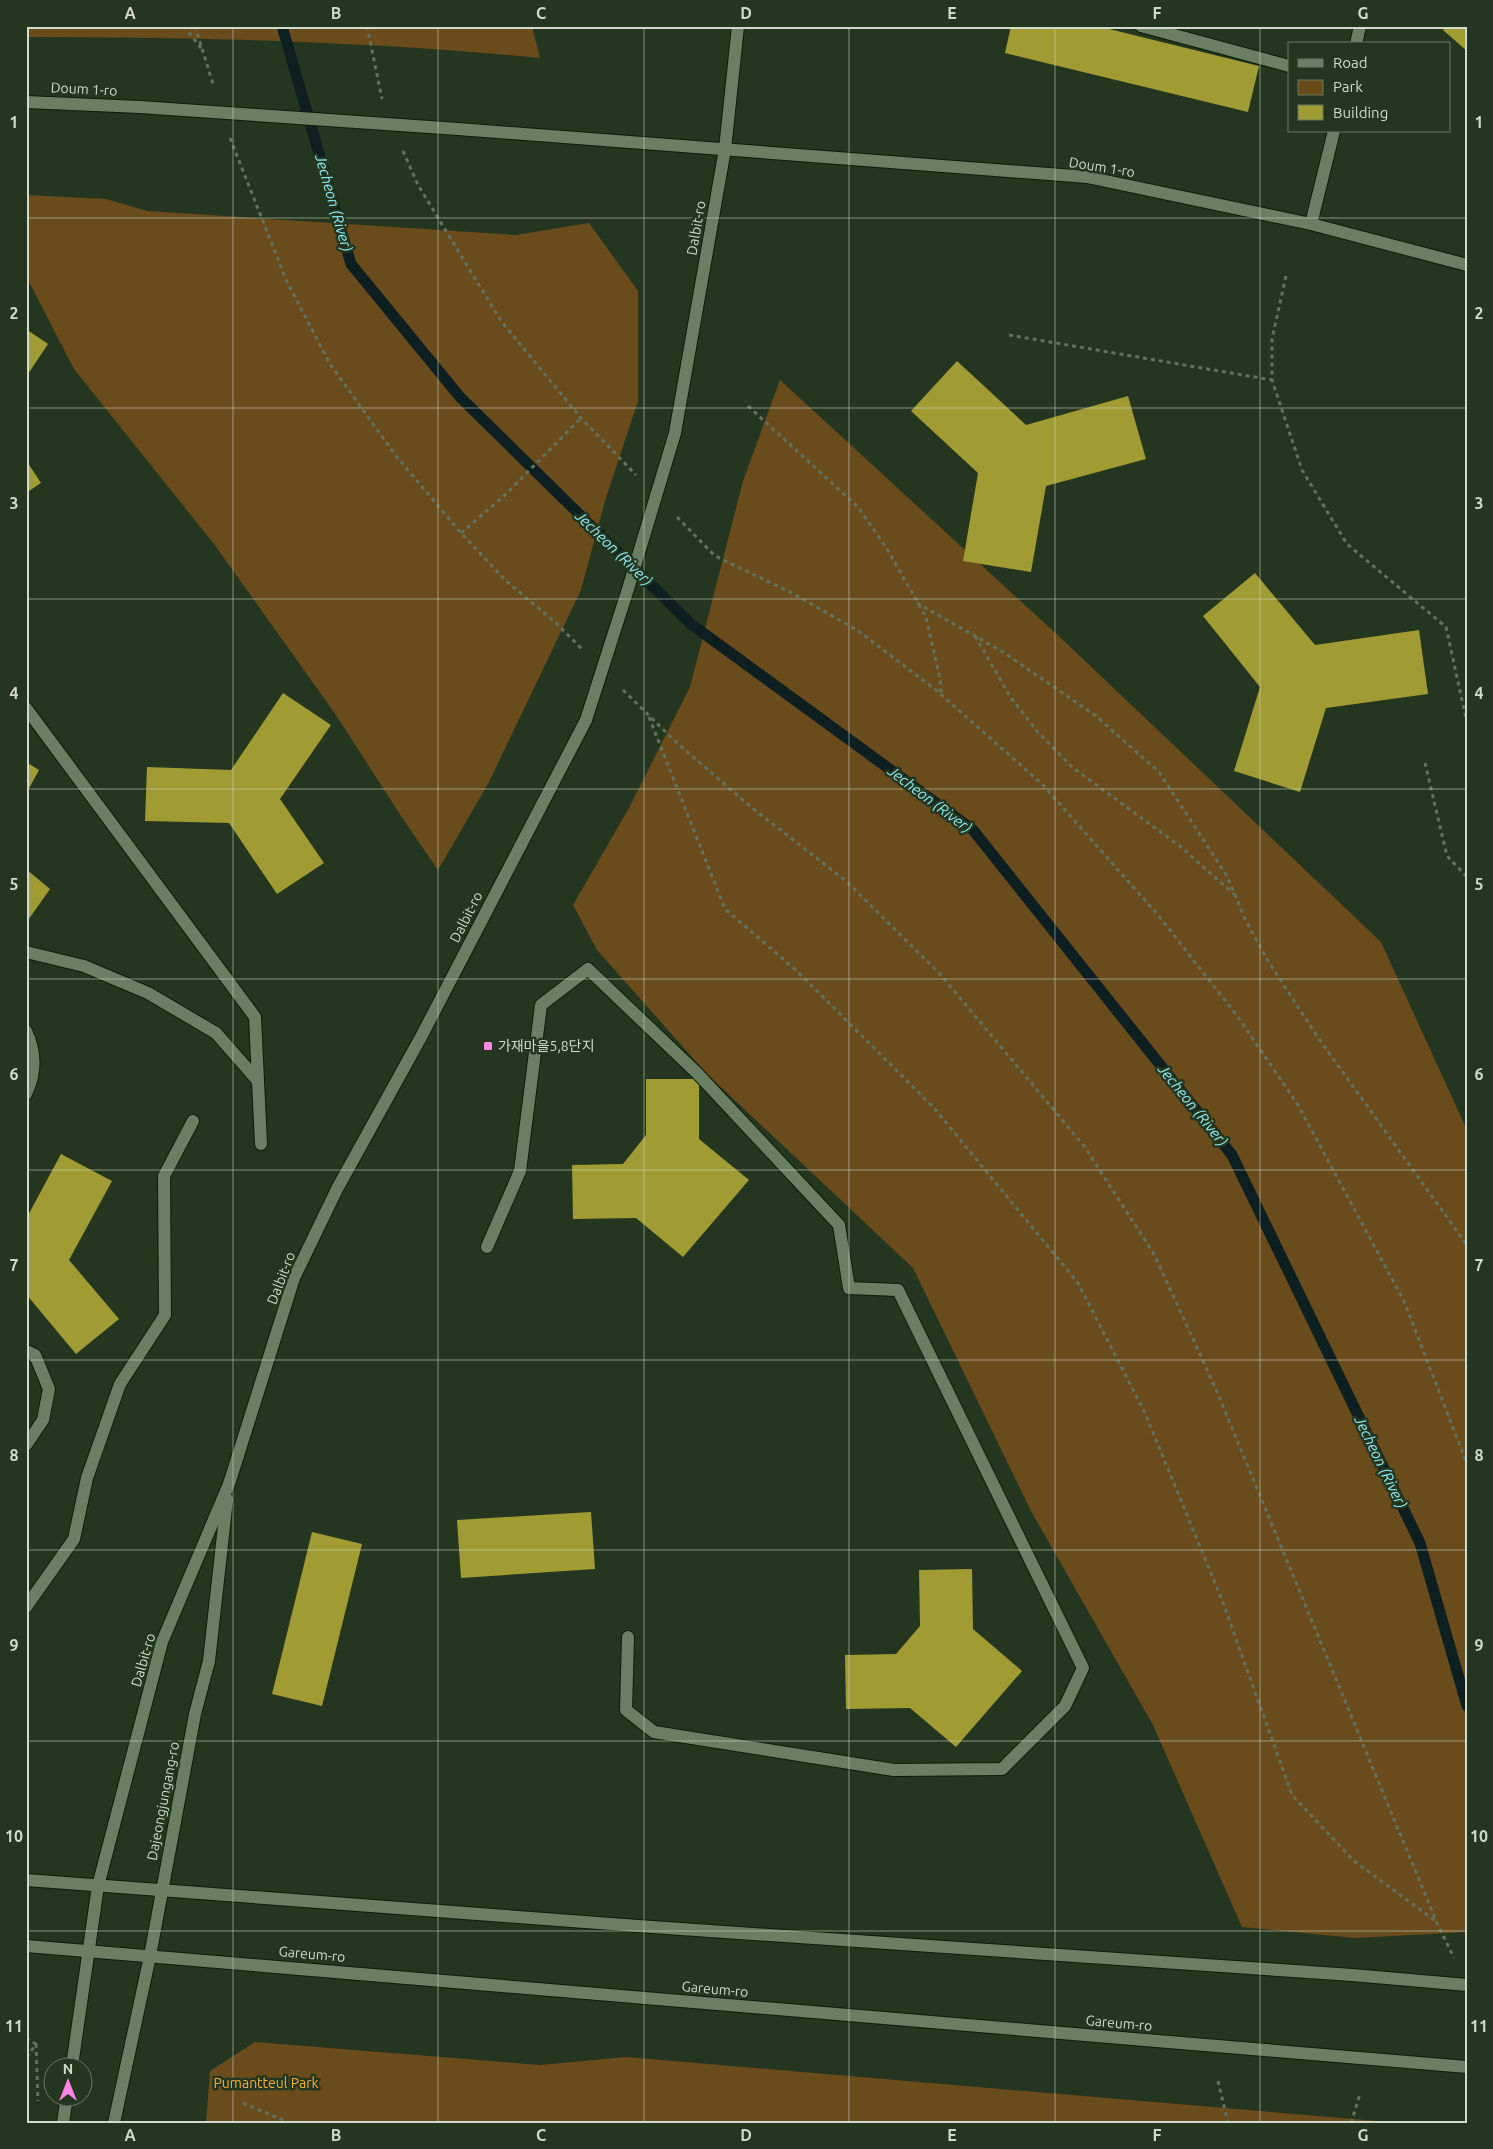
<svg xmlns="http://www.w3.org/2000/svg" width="1493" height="2149" viewBox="0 0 1493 2149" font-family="Ubuntu,'Noto Sans KR',sans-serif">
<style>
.green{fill:#6a4b1c}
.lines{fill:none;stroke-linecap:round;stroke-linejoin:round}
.stream{stroke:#0d1f21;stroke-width:11}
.building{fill:#a09b32}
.service-casing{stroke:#0c1d08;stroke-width:14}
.tertiary-casing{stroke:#0c1d08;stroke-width:14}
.path{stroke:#63725e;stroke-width:3;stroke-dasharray:4 4;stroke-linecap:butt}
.service{stroke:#6a7e64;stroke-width:12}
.tertiary{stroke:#6a7e64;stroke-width:12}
.tertiary-bridge-casing{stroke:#0c1d08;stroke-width:14;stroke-linecap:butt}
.tertiary-bridge{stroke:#6a7e64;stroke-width:12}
.grid{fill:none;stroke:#d0dbcd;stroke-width:1;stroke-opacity:0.55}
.poi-dot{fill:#fd86e3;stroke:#24361f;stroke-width:2}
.labels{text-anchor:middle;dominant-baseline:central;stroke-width:5;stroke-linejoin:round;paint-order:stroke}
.street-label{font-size:14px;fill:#d0dbcd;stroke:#24361f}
.poi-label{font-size:14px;fill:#d0dbcd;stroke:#24361f;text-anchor:start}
.park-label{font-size:14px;fill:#f9ae35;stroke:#24361f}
.water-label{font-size:15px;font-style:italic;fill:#8becf6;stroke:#24361f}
.neatline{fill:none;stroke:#d0dbcd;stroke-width:2}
.grid-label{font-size:16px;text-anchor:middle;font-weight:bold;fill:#d0dbcd}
</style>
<rect width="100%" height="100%" fill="#24361f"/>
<g class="green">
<path d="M26,26H532L540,58C369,41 198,37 26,37Z"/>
<path d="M26,195L106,199L147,211L516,235L589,223L638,291V401L605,501L581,590L488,784L438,870L401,816L336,715L214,544L74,369L26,276Z"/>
<path d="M780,380L1063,640L1381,942L1467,1130V1932L1355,1938L1242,1927L1153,1725L1031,1511L913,1268L707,1074L597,950L573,905L629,808L690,687L743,481Z"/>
<path d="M255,2042L540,2065L626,2057L1400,2123H206L210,2071Z"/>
</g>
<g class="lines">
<path class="stream" d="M282,26L351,264L460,397L691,624L973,830L1232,1155L1420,1543L1467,1706"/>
</g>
<g class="building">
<path d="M1011,26H1097L1259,66L1248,112L1005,53Z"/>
<path d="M1446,26H1467V51L1443,30Z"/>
<path d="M26,329L48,344L26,377Z"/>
<path d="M957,361L1026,425L1128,396L1146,459L1046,486L1031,572L963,561L978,473L911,411Z"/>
<path d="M26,460L41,483L26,493Z"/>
<path d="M1255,573L1315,645L1419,630L1428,694L1326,708L1300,792L1234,771L1260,687L1203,616Z"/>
<path d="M283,693L331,725L280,799L324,863L277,894L229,823L145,821L147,767L231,770Z"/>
<path d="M26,762L39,770L26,794Z"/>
<path d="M26,869L50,889L26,923Z"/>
<path d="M646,1079H699V1139L749,1180L683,1257L636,1218L573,1219L572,1165L623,1164L646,1135Z"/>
<path d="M61,1154L112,1181L69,1260L119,1319L76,1354L26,1294V1219Z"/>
<path d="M591,1512L595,1569L461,1578L457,1520Z"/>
<path d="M312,1532L362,1544L322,1706L272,1694Z"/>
<path d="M972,1569L973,1629L1022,1671L956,1747L910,1708L846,1709L845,1655L896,1654L920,1626L919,1570Z"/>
</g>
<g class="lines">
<defs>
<g id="service">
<path d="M1141,26L1289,66"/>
<path d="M1356,44L1360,26"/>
<path d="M1311,224L1334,131"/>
<path d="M26,708L255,1017L258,1081"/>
<path d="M26,952L84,966L148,993L216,1033L258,1081L261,1144"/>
<path d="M26,1031C36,1052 36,1073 26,1094"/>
<path d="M487,1247L520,1171L541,1005L588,969L697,1073L839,1225L849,1288L898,1290L1083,1668L1065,1706L1002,1769L894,1770L654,1732L626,1710L628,1637"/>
<path d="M26,1351L35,1355L49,1389L43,1420L26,1445"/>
<path d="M26,1607L74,1539L87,1478L120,1384L165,1315L164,1176L193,1121"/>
</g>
<g id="tertiary">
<path d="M26,102L140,107"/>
<path d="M458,129L1087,177L1311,224L1467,265"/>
<path d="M675,433L725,149L738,26"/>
<path d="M26,1880L638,1926L1352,1975"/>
<path d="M26,1946L1467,2067"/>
<path d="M72,2066L98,1886L162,1642L229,1484L294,1278L337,1189L421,1037L586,720"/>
<path d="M63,2123L67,2096"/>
<path d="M114,2123L150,1956L195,1714L209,1661L227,1499"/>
</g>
</defs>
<use href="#service" class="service-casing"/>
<use href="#tertiary" class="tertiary-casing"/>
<g class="path">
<path d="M184,26L201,48"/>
<path d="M195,26L214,87"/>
<path d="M367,26L382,99"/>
<path d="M230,138L287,282L330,364L396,456L461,533L504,579L557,624L582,649"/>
<path d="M403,151L418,185L501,321L581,418L636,475"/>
<path d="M1286,276L1272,339V380L1302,470L1347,544L1446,627L1467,723"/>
<path d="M1009,335L1272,380"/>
<path d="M748,406L858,507L887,549L926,617L940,679L941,693"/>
<path d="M677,517L715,556L790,592L857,630L936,690L1043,785L1158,915L1238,1017L1298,1105L1404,1301L1467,1464"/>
<path d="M461,533L504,496L581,418"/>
<path d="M917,603L1003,652L1096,716L1159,772L1227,876L1245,919L1268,961L1319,1039L1467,1245"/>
<path d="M975,636L1011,698L1037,731L1072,767L1181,847L1235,895"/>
<path d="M623,690L676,742L751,807L846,881L939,973L1084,1146L1154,1254L1215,1387L1437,1923L1454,1958"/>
<path d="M649,717L725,909L797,971L934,1108L1078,1283L1145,1413L1222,1600L1292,1795L1354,1861L1437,1922"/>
<path d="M1425,763L1447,856L1467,877"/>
<path d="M26,2038L36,2044L26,2058"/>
<path d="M36,2044L38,2101"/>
<path d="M1218,2081L1228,2123"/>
<path d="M243,2103L290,2123"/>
<path d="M1351,2123L1360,2094"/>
</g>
<use href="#service" class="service"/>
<use href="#tertiary" class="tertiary"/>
<defs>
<g id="tertiary-bridge">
<path d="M140,107L458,129"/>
<path d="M586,720L628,589L675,433"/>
<path d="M1352,1975L1467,1985"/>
</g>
</defs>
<use href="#tertiary-bridge" class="tertiary-bridge-casing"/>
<use href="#tertiary-bridge" class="tertiary-bridge"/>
</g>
<path class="grid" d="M233,26V2123M438,26V2123M644,26V2123M849,26V2123M1055,26V2123M1260,26V2123M26,218H1467M26,408H1467M26,599H1467M26,789H1467M26,979H1467M26,1170H1467M26,1360H1467M26,1550H1467M26,1741H1467M26,1931H1467"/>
<rect class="poi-dot" x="483" y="1041" width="10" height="10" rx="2.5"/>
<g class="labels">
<g class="street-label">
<text transform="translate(84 89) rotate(3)">Doum 1-ro</text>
<text transform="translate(1102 167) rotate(9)">Doum 1-ro</text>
<text transform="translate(696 228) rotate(-80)">Dalbit-ro</text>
<text transform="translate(466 917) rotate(-63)">Dalbit-ro</text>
<text transform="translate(281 1278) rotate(-69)">Dalbit-ro</text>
<text transform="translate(143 1660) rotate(-74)">Dalbit-ro</text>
<text transform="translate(163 1801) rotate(-79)">Dajeongjungang-ro</text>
<text transform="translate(312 1954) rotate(5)">Gareum-ro</text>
<text transform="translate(715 1989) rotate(5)">Gareum-ro</text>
<text transform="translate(1119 2023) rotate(5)">Gareum-ro</text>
</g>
<g class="poi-label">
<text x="498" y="1046">가재마을5,8단지</text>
</g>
<g class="park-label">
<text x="266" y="2083">Pumantteul Park</text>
</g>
<g class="water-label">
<text transform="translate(334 203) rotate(74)">Jecheon (River)</text>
<text transform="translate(614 548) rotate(44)">Jecheon (River)</text>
<text transform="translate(930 799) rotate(37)">Jecheon (River)</text>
<text transform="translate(1193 1105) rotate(51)">Jecheon (River)</text>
<text transform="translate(1381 1462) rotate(64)">Jecheon (River)</text>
</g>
</g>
<rect width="1493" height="2149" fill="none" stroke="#24361f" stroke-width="55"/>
<rect x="1288" y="42" width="162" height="90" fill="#24361f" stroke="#697865"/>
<rect x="1298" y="59" width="25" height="8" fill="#6a7e64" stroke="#697865"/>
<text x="1333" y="68" font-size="15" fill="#d0dbcd">Road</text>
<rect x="1298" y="80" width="25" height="15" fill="#6a4b1c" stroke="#697865"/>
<text x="1333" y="92" font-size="15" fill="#d0dbcd">Park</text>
<rect x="1298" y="105" width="25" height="15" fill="#a09b32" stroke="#697865"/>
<text x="1333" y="118" font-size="15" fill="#d0dbcd">Building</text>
<g transform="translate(68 2082)"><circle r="24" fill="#24361f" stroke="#697865"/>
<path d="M0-4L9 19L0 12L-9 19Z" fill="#fd86e3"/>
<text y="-8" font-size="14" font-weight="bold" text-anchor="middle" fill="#d0dbcd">N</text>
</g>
<rect x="28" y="28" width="1438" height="2094" class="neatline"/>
<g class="grid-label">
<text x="130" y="19">A</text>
<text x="336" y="19">B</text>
<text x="541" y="19">C</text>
<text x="746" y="19">D</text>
<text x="952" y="19">E</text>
<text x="1157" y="19">F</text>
<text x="1363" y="19">G</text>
<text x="14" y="128">1</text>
<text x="1479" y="128">1</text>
<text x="14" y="319">2</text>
<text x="1479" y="319">2</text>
<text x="14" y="509">3</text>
<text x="1479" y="509">3</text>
<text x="14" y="699">4</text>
<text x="1479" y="699">4</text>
<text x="14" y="890">5</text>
<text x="1479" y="890">5</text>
<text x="14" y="1080">6</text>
<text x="1479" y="1080">6</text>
<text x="14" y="1271">7</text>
<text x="1479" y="1271">7</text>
<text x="14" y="1461">8</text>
<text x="1479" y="1461">8</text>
<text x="14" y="1651">9</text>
<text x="1479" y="1651">9</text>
<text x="14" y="1842">10</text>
<text x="1479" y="1842">10</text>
<text x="14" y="2032">11</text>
<text x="1479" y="2032">11</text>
<text x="130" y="2141">A</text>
<text x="336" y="2141">B</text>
<text x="541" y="2141">C</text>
<text x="746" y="2141">D</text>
<text x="952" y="2141">E</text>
<text x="1157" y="2141">F</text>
<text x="1363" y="2141">G</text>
</g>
</svg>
